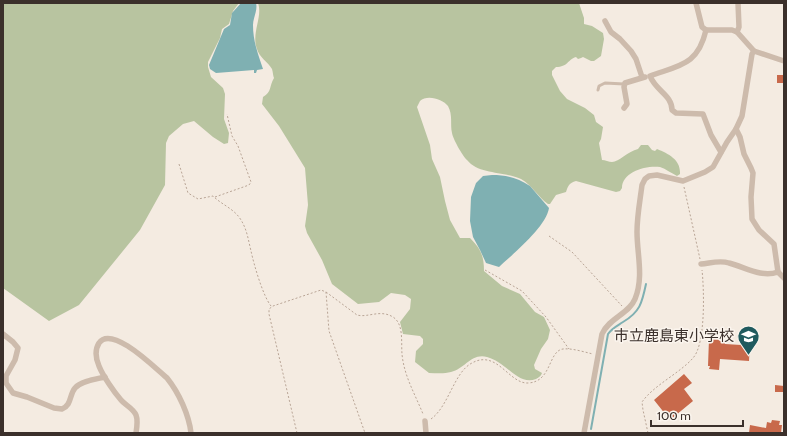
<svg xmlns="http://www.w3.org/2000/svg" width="787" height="436" viewBox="0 0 787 436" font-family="Cabin,'Noto Sans JP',sans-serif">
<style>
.green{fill:#b8c4a0}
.water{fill:#7fb0b2}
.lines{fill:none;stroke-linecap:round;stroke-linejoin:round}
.stream{stroke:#7fb0b2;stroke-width:2}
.building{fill:#c8694b}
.path{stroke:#b9a596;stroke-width:1;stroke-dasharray:2 2;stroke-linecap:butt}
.lane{stroke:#cdbbac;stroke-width:3}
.street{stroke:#cdbbac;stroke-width:5.5}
.labels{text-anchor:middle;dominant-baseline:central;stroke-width:3;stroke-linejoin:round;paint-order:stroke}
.poi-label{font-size:15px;fill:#3b302b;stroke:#fbf5ee;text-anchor:end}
</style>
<rect width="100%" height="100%" fill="#f4ebe1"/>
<g class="green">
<path d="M3,3H239L233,11L229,24L222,29L220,38L208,62V67L211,77L223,88L225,94L224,119L229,133L228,143L224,144L213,137L194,121L183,124L169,136L166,143L165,185L140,230L79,305L49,321L3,288Z"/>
<path d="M258,3H579L584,18V24L592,26L603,33L604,39L601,56L594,61H591L583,57L581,58L578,59L576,57C567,60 568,67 556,67L552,71V75L560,91L567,99L585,108L594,115L596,122L603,127L601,139L599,143L602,160C605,160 609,162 612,162C619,162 628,151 638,149L641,145H648L652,150L655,151L657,149C669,154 681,160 680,174L677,176C671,173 666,169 660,167C646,165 622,172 622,188L620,191L616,192L576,181C569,183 568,186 566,192L556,195L550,204H548C538,197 532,185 521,179C504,171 479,175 467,160C462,155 453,139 452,133C450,124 453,115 448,106C443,99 427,94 420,101C419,103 418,105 417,107L430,145L432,159L440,177L445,201L450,220L460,238H470C481,249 484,256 484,271L502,286L520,294L535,312L544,317L550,330L548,339L541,349L534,365L535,369L542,373C541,376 539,377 536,379C521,385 510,369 498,362C495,360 491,358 487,357C471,353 465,369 451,372C444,374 436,373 429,373L415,362L416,351L423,344V339L420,336L403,334L400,322L410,309L411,299L405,295L391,293L379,302L358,304L332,284L322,260L307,233L305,226L308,205L305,168L279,126L262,104L263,97C272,92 269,86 274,78C273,76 273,72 272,69C268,62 259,57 257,49C251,33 263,17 258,3Z"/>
</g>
<g class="water">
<path d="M241,3H256C258,10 253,18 253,25C253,41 258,54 263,69L257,70L256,73H254V70L216,73L210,69L209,65L224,29L230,25L232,13Z"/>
<path d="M492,175C506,175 518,178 530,186L549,208C546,227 513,254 499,267L486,263L480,250L473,237L470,221L471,197L476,183L483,176Z"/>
</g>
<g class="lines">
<path class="stream" d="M591,429L608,334C612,328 617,326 623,322C640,312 642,303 646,284"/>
</g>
<g class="building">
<rect x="777" y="75" width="7" height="8"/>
<path d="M709,339L725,340V344L741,345V341H750L749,361L720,359L719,370L709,369L710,366H708Z"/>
<path d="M684,374L692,383L684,389L693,401L670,420L654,400Z"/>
<path d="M775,385L784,386V392H775Z"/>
<path d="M772,420L780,421L779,425H782L781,433H749L750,425L766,428L767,422L771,423Z"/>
</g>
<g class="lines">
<g class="path">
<path d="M179,164L188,193L198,199L213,196C221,204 232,208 239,217C247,228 248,239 251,251C254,265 263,296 271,306"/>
<path d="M684,187L700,259"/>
<path d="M215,197L249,185L251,182L238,146L232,136L227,114"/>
<path d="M549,236L572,252L622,306"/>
<path d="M485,270L522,291L546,317L569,349"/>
<path d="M326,292L357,315C368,318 380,309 393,317C404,324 401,342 402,354C404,376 415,394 423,414"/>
<path d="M431,419C449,406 454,372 472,363C497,349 509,384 528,383C552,382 548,351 563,349C572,348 584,352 593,354"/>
<path d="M297,433L269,314V309L273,306L321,290L326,292L329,331L365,433"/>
<path d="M648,433L643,410L642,402C654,385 680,373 693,358C706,344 704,288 702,270"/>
</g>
<path class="lane" d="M598,90L599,86L605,83L624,84"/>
<g class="street">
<path d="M696,3L702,27L706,30H732L737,32L754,51L784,61"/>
<path d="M605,21L611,32L620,39L631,51L636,59L642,77"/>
<path d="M706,30C698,65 680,65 650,76C656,91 672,95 672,110L676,113L703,114L711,135L721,152"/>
<path d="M737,32L739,27L738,3"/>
<path d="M624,108L627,104L624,87L625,83L645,77"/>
<path d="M736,129L740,137L744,154L751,168L753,173L751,197L752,219L759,230L774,244L778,272"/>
<path d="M701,264C711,263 720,260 729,263C745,267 761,278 778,272L784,278"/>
<path d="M3,334L13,342L18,348L15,360L6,376V383L13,393L27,397L54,408L62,409C72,405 69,395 75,388C81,381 97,379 105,377"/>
<path d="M425,421L426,433"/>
<path d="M136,433C137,427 138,420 136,415C133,408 125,405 121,400C114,392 103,376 99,366C96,359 94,351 99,343C112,324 157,370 167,378C179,393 189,415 191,433"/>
<path d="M584,433L602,334C609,318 629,314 635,299C644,277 637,254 637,232C637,216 640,201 642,185L645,179L649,176L657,175L683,181L705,172L713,167L727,142L736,129L742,116L752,54L754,51"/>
</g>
</g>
<defs>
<symbol id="school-pin" viewBox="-11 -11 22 30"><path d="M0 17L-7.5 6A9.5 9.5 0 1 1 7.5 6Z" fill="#1f5a5e" stroke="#fbf5ee"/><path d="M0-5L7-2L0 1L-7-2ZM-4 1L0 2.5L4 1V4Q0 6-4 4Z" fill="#fff"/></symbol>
</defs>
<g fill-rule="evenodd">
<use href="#school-pin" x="736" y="324" width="25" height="34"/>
</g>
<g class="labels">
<g class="poi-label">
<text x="734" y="336">市立鹿島東小学校</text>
</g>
</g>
<rect width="787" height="436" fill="none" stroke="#3b302b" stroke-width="8"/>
<path d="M651 420v6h92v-6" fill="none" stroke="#3b302b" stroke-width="2"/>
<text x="657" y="420" font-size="12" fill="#3b302b" stroke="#fbf5ee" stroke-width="3" paint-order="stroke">100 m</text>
</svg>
